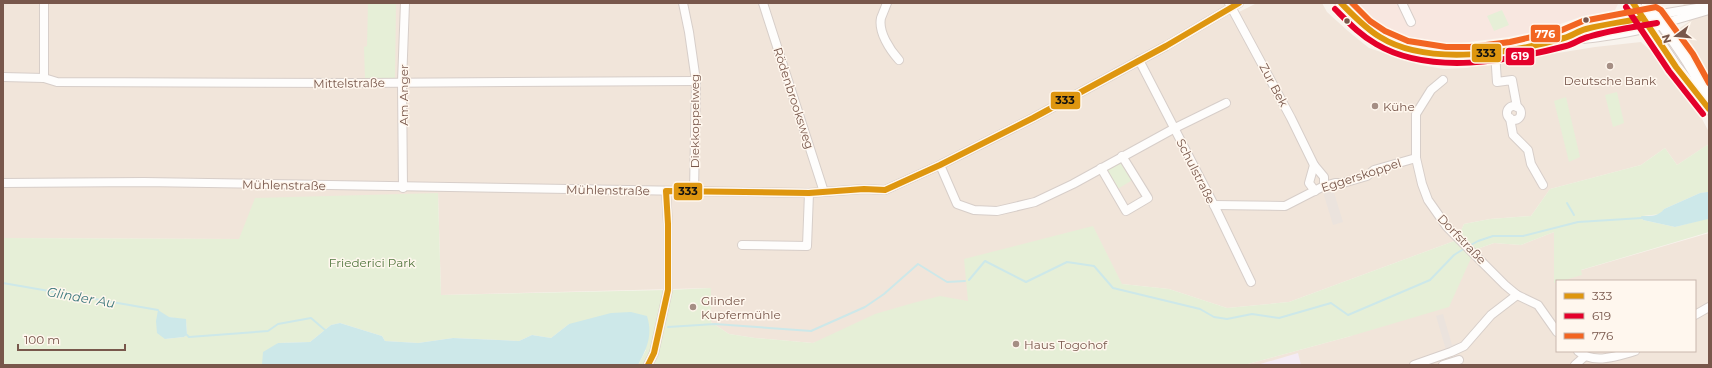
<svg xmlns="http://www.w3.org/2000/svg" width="1712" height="368" viewBox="0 0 1712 368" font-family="Montserrat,sans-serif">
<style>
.residential{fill:#f1e5da;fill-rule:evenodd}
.commercial{fill:#f8e7e0}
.industrial{fill:#ebe3dd}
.education{fill:#f4ebf4}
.green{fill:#e6efd7;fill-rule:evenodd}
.water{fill:#cde8e9}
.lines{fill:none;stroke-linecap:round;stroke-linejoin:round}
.stream{stroke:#cde8e9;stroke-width:2}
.street-casing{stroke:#d7cec9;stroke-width:10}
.secondary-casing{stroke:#d8cec9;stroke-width:13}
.street{stroke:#fefdfc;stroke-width:8}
.secondary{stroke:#fefdfc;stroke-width:11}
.bus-1-casing{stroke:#fff7ee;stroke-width:9}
.bus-2-casing{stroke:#fff7ee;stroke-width:9}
.bus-3-casing{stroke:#fff7ee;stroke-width:9}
.bus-1{stroke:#de960f;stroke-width:6}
.bus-2{stroke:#e4002b;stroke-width:6}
.bus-3{stroke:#f26522;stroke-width:6}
.bus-dot{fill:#78574b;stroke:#fff7ee;stroke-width:1.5}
.poi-dot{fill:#a58e84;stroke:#fff7ee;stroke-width:1.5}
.labels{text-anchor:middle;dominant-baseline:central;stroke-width:3;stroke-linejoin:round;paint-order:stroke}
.poi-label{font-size:12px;fill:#78574b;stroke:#fff7ee;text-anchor:start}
.street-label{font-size:12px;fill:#78574b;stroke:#fff7ee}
.park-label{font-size:12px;fill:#547840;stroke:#fff7ee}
.water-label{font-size:13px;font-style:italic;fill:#3d787d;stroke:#fff7ee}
.line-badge{stroke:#fff7ee;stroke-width:1.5}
.badge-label{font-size:11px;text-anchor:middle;font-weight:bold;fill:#fff}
.pale-badge-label{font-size:11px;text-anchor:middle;font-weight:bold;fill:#111}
</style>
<rect width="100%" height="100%" fill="#f8f3ed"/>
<g class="residential">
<path d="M3,3H1234L1239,12L1257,3H1322L1327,12L1348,31L1369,48L1420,65L1444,69L1466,68L1595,47L1641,42L1656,56L1665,74L1682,90L1695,106L1709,132V144L1677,165L1665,148L1641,165L1550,189L1531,216L1490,219L1464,224L1457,240L1289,302L1227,308L1169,289L1122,284L969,301L813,343L755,338L729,334L711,322V288L441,295L438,193L239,239L3,238Z"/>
<path d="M1683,3H1709V85L1676,33L1677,30L1689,22Z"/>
<path d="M1554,232V278L1709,233V365H1244L1351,336L1474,250L1494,243L1521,245ZM1557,281H1695V351H1557Z"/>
</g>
<path class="commercial" d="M1354,3H1617L1618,4L1615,10L1583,16L1546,29L1508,37L1446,45H1431L1407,39L1383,28L1364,14Z"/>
<g class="industrial">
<path d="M1333,189L1343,222L1333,225L1323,192Z"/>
<path d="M1443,314L1452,345L1458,343L1459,346L1446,350L1436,316Z"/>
</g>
<path class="education" d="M1298,353L1301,365H1257Z"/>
<g class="green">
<path d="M368,3H396L395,79H365L364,47L367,46Z"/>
<path d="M1502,10L1509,25L1494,31L1487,16Z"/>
<path d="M1617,92L1624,123L1613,127L1605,95Z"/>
<path d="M1566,97L1580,157L1569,162L1554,101Z"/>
<path d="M1707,145L1709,146V192L1700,193L1664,209L1661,214L1642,216L1643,220L1675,227L1709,218V232L1581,270L1582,275L1554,283V232L1521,245L1494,243L1474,250L1459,235L1464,224L1490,219L1531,216L1550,189L1641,165L1665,148L1677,165Z"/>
<path d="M1122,156L1136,178L1114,191L1101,168Z"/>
<path d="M438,193L441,295L666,290L652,353L646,365H638L646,350L569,324L551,338L532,335L519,341L453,338L418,343L385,341L382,336L340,323L331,325L310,342L278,343L262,365H3V238L239,239L255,198ZM169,317L186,320L187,335L184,337L165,339Z"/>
<path d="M1093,226L1122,284L1169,289L1227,308L1289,302L1457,240L1472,256L1449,307L1351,336L1244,365H649L668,290L711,288V322L729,334L755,338L813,343L875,314L913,303L940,296L968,301L964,259Z"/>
</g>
<g class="water">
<path d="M1707,192H1709V218L1708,219L1675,227L1643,220L1641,216C1650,216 1658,217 1664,209L1700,193Z"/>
<path d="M158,310L169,317L186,319L187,335L184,337L165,339L157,333L156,321Z"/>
<path d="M631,312L647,316C653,335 647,348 638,365H262L263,352L278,343L310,342L331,325L340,323L382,336L385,341L418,343L453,338L519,341L532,335L551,338L569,324L611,313Z"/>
</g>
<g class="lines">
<g class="stream">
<path d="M1567,203L1574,215"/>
<path d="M1469,246L1478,241L1493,236H1523L1578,222L1642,218"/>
<path d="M969,280L985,261L1026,282L1067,262L1094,266L1113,288L1200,309L1214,317L1227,319L1252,314L1279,318L1331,303L1348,315L1430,280L1454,255L1465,248"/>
<path d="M3,283L158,310"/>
<path d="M668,327L715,324L811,331L865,307L884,294L918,264L947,282L965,281"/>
<path d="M187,335L189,337L268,331L278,324L311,318L325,330"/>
</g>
<defs>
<g id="street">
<path d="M683,3L689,32L696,81L694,192"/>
<path d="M763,3L824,192"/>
<path d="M887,3C885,8 883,13 881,18C878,32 890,50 899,60"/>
<path d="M1229,3L1291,118L1314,165L1309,183L1315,191"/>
<path d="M1402,3L1411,22"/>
<path d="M1655,15L1709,6"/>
<path d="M1661,24L1709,10"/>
<path d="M1495,52L1497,82L1512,80L1517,107"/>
<path d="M1139,60L1214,205L1251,282"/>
<path d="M3,77L44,78L57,82L361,83L696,81"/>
<path d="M44,78V3"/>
<path d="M1443,80L1431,90L1416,114V158L1422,184L1428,200L1447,227L1505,285L1517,295L1538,305L1557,332"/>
<circle cx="1514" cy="113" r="7"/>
<path d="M1510,118L1513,135L1528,150L1531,164L1543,185"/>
<path d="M940,165L957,204L974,210L997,211L1035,202L1073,184L1175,128L1226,103"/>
<path d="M1314,165L1324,177V186"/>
<path d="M1101,168L1126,211L1148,198L1122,156"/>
<path d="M3,183L144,182L809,193L864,189L885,190L940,165L1033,118L1166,46L1239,3"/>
<path d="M403,188L402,82L405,3"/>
<path d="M1214,205L1285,206L1324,186L1335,183H1343L1367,176L1374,170L1416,158"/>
<path d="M742,245L807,246L809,193"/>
<path d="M1695,315L1709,307"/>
<path d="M1578,351C1593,365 1617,356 1635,351"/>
<path d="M648,365L654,353L668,290V224L666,191"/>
<path d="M1414,365L1451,352L1464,346L1491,315L1517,295"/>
<path d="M1443,365L1459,360"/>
<path d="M1575,365L1584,357"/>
</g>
<g id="secondary">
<path d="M1341,3C1353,16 1364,28 1379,37C1418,60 1469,58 1512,49C1530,46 1547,40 1565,38C1572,37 1580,38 1587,37C1612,35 1636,29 1661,24"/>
<path d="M1633,3L1676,67L1709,109"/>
<path d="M1647,3C1668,33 1698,70 1709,104"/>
<path d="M1569,36L1585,29L1650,16"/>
</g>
</defs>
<use href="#street" class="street-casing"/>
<use href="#secondary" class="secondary-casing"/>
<use href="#street" class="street"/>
<use href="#secondary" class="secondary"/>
<defs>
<g id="bus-1">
<path d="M1341,3C1353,15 1365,28 1380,37C1428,67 1512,53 1564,38C1572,36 1578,31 1586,29C1605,24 1624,22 1643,18"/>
<path d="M1633,3L1676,67L1709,109"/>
<path d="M648,365L654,353L668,290V224L666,191L809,193L864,189L885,190L940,165L1033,118L1166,46L1239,3"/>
</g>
<g id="bus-2">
<path d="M1626,7L1669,71L1703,114"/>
<path d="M1335,9C1348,22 1360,35 1376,44C1430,76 1509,61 1566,46C1574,44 1580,39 1588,37C1610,30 1634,27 1657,23"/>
</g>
<path id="bus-3" d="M1352,3L1370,21L1385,31L1408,41L1446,47H1470L1510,42L1562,30L1583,21L1656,7L1661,10L1693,54L1709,83"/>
</defs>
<use href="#bus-1" class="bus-1-casing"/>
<use href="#bus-2" class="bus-2-casing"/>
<use href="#bus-3" class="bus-3-casing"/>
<use href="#bus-1" class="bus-1"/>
<use href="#bus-2" class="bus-2"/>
<use href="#bus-3" class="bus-3"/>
</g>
<g class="bus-dot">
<circle cx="1586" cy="20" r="3.5"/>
<circle cx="1347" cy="21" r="3.5"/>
</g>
<g class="poi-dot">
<circle cx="1610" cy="66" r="4"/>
<circle cx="1375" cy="106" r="4"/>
<circle cx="693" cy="307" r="4"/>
<circle cx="1016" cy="344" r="4"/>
</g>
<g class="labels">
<g class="poi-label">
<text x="1610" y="80" text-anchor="middle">Deutsche Bank</text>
<text x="1383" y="106">Kühe</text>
<text x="701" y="300">Glinder<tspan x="701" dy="14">Kupfermühle</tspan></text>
<text x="1024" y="344">Haus Togohof</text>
</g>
<g class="street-label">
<text transform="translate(349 83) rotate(-1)">Mittelstraße</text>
<text transform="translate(1274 85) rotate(62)">Zur Bek</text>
<text transform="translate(403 95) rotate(-90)">Am Anger</text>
<text transform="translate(794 98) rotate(72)">Rödenbrooksweg</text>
<text transform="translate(694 121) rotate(-90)">Diekkoppelweg</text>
<text transform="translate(1196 171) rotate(63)">Schulstraße</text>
<text transform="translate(1361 175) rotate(-18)">Eggerskoppel</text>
<text transform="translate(284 185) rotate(1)">Mühlenstraße</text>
<text transform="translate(608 190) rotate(1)">Mühlenstraße</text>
<text transform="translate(1462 239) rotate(46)">Dorfstraße</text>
</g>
<g class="park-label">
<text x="372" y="262">Friederici Park</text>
</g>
<g class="water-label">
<text transform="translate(81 297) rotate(10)">Glinder Au</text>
</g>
</g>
<g class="line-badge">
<rect x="1530" y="24" width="31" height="19" rx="4" fill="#f26522"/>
<rect x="1471" y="43" width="31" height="20" rx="4" fill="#de960f"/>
<rect x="1505" y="47" width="30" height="19" rx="4" fill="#e4002b"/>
<rect x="1050" y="91" width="31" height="19" rx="4" fill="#de960f"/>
<rect x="673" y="182" width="30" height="19" rx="4" fill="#de960f"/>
</g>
<g class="badge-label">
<text x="1545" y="38">776</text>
<text x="1520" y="60">619</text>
</g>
<g class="pale-badge-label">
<text x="1486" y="57">333</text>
<text x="1065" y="104">333</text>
<text x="688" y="195">333</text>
</g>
<rect width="1712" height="368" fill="none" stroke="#78574b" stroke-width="8"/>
<rect x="1556" y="280" width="140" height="72" fill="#fff7ee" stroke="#c9b7ad"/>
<rect x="1564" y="293" width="20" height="6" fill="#de960f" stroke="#c9b7ad"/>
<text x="1592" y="300" font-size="12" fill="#78574b">333</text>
<rect x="1564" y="313" width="20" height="6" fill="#e4002b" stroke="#c9b7ad"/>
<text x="1592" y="320" font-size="12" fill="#78574b">619</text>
<rect x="1564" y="333" width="20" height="6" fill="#f26522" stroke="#c9b7ad"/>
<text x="1592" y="340" font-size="12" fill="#78574b">776</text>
<g transform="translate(1676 36) rotate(254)" stroke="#fff7ee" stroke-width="3" paint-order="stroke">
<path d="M0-3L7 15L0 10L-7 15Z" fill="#78574b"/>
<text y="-6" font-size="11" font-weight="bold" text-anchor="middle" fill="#78574b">N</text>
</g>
<path d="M18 344v6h107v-6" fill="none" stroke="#78574b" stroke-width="2"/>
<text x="24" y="344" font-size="12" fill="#78574b" stroke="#fff7ee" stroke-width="3" paint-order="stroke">100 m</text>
</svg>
